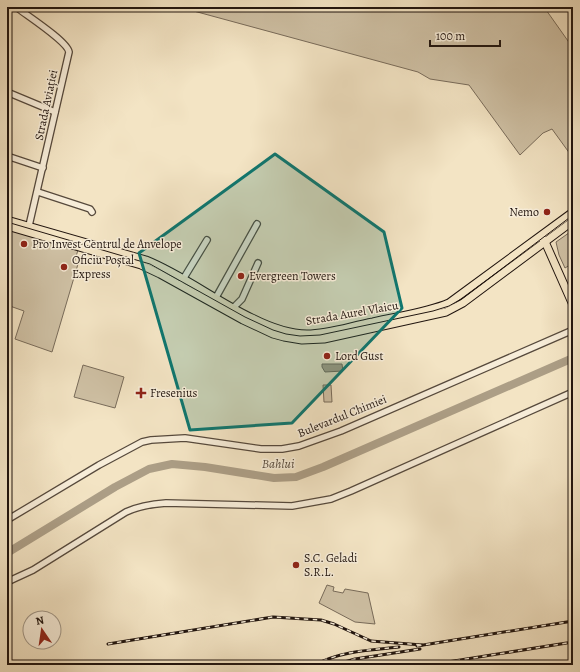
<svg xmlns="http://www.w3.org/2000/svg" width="580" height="672" viewBox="0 0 580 672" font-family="Alegreya,serif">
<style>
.green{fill:#cfc1a5;stroke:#786b5a}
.water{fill:#ac9e86;stroke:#746756}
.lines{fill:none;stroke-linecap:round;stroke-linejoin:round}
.river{stroke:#ac9e86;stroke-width:8}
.minor-casing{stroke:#56493c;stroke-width:8}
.major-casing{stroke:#21150f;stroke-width:9}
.minor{stroke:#f7edd9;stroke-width:5.5}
.major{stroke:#f3e4c4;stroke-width:7}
.tram{stroke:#21150f;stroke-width:1}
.rail-casing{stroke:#21150f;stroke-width:3}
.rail{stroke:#f7edd9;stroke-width:1.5;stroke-dasharray:4.5;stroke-linecap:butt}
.marked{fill:#0f766e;fill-opacity:0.2;stroke:#0f766e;stroke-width:3;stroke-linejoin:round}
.poi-dot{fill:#8f2418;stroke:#f7edd9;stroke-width:1.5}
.labels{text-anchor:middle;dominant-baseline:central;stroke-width:3;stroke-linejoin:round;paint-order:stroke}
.street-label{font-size:12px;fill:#21150f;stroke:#f7edd9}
.poi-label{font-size:12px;fill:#21150f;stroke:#f7edd9;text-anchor:start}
.water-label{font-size:13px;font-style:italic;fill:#594c3f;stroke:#f7edd9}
</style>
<rect width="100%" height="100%" fill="#f3e4c4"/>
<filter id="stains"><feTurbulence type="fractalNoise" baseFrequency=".005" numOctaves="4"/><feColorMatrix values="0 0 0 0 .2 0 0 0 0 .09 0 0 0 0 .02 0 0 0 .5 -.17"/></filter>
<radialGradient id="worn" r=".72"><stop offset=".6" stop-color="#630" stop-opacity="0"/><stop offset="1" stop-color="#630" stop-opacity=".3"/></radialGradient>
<g class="green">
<path d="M187,7H544L573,48V158L552,129L543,133L520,155L469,85L430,79L418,72L190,10Z"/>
<path d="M7,229L78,250L74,263L78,264L52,352L15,339L24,311L7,305Z"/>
<path d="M573,230V263L565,268L559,255L556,242Z"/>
<path d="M83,365L124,377L115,408L74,397Z"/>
<path d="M323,385H331L332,402H324Z"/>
<path d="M327,585L334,587L333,591L343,593L345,589L368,593L375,624L355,622L319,603Z"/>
</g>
<path class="water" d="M322,364H342L343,371L325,372L322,367Z"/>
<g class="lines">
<path class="river" d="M7,553L115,487L149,469L172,464L205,467L274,478L296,477L323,467L573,358"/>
<defs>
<g id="minor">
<path d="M16,7C26,15 67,41 69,52L28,230"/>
<path d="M7,92L55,112"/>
<path d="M7,156L43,168"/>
<path d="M38,192L90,209L92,212"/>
<path d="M182,281L207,240"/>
<path d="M214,301L257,224"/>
<path d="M233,308L242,299L258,263"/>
<path d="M7,520L99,465L142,442L151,440L185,438L261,449H282L299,446L341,431L573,330"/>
<path d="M7,582L33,570L126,512C139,506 152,504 166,503L292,506L331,499L351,491L573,392"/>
</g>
<g id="major">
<path d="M7,220L146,260C183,275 216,301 252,318C270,327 288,334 307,334C329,334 351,326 373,322C398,316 426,313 449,303L573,212"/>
<path d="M7,226L141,265L160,274L243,320L273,334L284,337L302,340L324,339L446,312L463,303L573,221"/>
<path d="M542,238L546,244L573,305"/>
</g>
</defs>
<use href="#minor" class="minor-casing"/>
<use href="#major" class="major-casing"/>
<use href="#minor" class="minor"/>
<use href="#major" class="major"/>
<path class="tram" d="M7,222L150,264L245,317L273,330L286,334L300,336L320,335L433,311L449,306L463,298L573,215"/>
<defs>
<g id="rail">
<path d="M108,644L273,617L321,620L334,624L371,641L422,645"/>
<path d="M417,646L573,621"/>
<path d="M315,665C340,651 370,650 399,647"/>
<path d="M334,665L355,659L420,649"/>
<path d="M429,665L573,642"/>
</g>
</defs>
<use href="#rail" class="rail-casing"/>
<use href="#rail" class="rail"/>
</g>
<path class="marked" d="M275,154L384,232L402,308L292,423L190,430L139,253Z"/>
<g class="poi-dot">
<circle cx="547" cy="212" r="4"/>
<circle cx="24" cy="244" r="4"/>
<circle cx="64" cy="267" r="4"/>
<circle cx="241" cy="276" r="4"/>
<circle cx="327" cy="356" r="4"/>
<path d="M139 387h4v4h4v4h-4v4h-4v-4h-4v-4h4z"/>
<circle cx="296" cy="565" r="4"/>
</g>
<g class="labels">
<g class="street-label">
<text transform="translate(46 105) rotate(-78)">Strada Aviației</text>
<text transform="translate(352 313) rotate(-10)">Strada Aurel Vlaicu</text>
<text transform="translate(342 416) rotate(-22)">Bulevardul Chimiei</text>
</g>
<g class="poi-label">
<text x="539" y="212" text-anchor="end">Nemo</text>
<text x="32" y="244">Pro Invest Centrul de Anvelope</text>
<text x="72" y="260">Oficiu Poștal<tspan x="72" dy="14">Express</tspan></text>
<text x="249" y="276">Evergreen Towers</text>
<text x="335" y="356">Lord Gust</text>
<text x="150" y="393">Fresenius</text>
<text x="304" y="558">S.C. Geladi<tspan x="304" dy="14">S.R.L.</tspan></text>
</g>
<g class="water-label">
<text x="278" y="463">Bahlui</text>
</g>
</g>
<rect width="580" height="672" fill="none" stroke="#f3e4c4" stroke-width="24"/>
<rect x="8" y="8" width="564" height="656" fill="none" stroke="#21150f" stroke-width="2"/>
<rect x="12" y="12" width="556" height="648" fill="none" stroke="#21150f"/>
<g transform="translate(42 630) rotate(347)"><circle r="19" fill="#f7edd9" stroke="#a19788"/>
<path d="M0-3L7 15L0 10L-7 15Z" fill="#8f2418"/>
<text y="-6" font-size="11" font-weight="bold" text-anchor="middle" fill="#21150f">N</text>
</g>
<path d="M430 40v6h70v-6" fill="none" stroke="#21150f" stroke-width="2"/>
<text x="436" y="40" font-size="12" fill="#21150f" stroke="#f7edd9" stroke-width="3" paint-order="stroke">100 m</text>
<rect width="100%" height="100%" filter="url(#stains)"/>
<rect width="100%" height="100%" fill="url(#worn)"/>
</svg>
